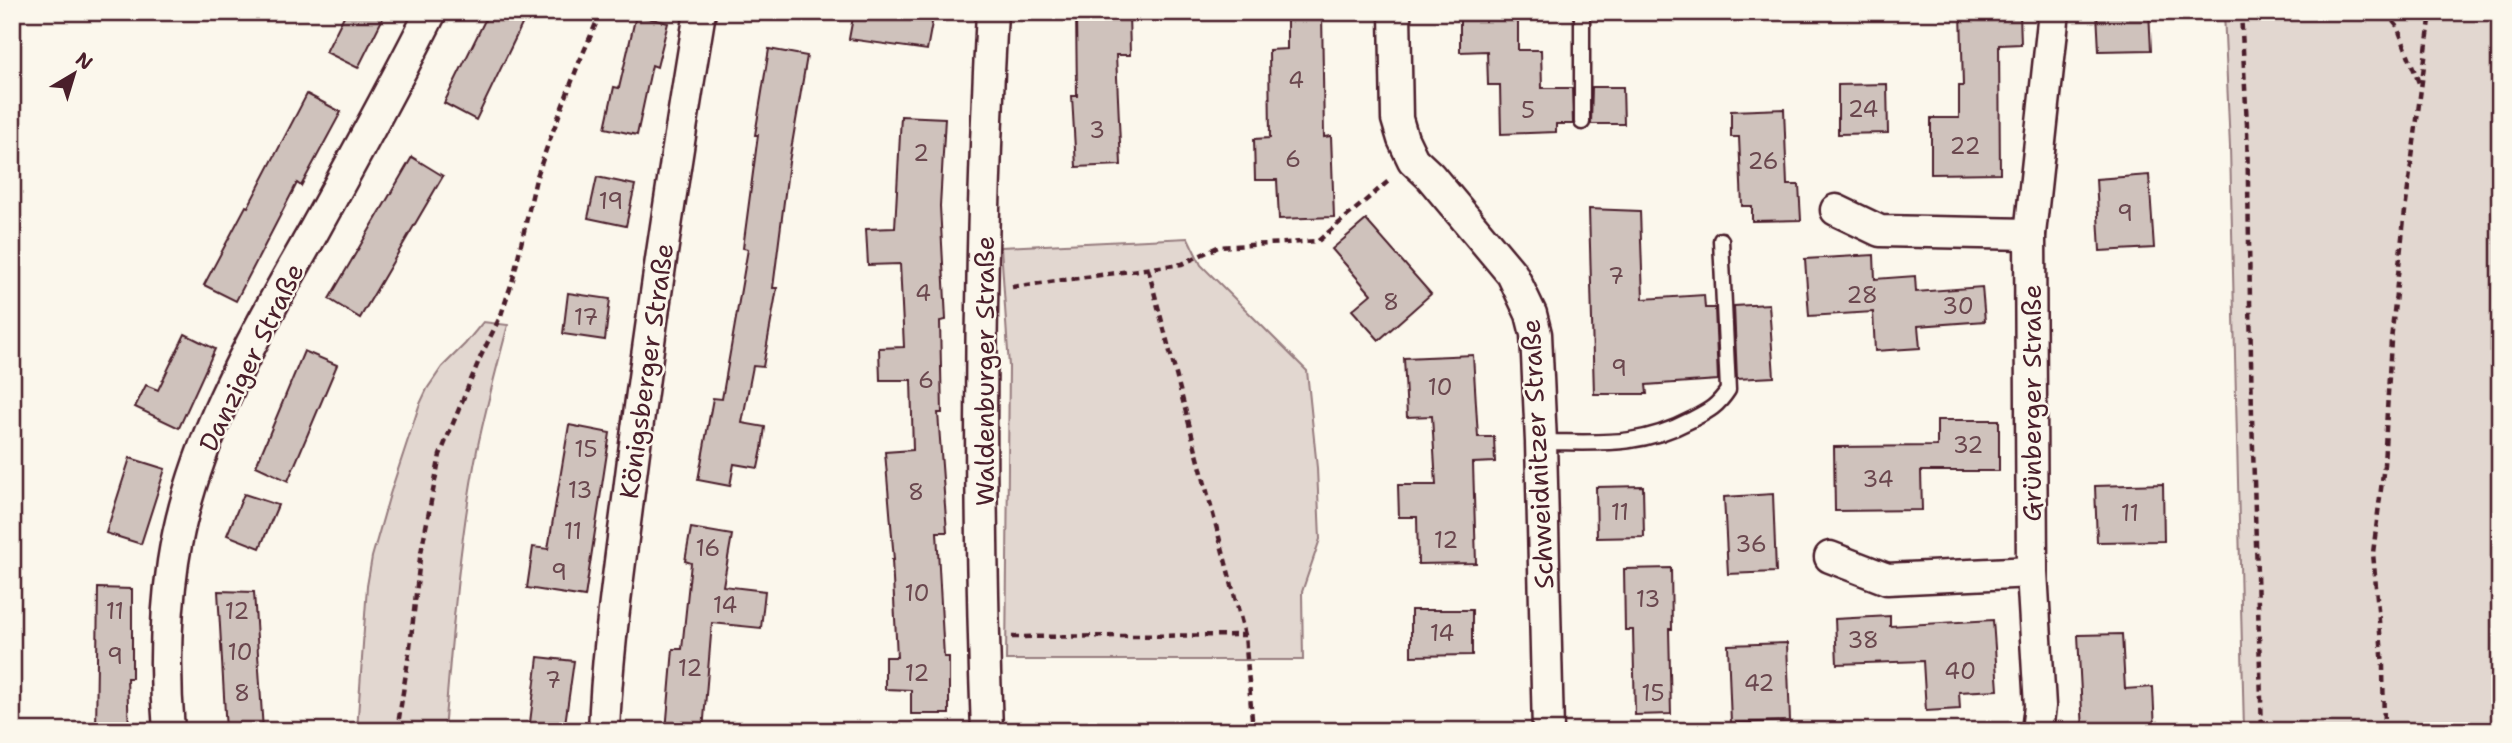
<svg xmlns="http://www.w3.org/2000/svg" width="2512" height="743" viewBox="0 0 2512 743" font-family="'Shantell Sans',sans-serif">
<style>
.green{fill:#e2d7d0;stroke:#967b7e;stroke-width:2}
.building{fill:#cfc2bc;stroke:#4a1f2b;stroke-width:2}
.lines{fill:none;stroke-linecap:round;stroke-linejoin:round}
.lane-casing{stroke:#4a1f2b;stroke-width:19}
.street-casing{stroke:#4a1f2b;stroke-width:35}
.path{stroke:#4a1f2b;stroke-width:4.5;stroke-dasharray:7 5;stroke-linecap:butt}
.lane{stroke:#fbf7ec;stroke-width:14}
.street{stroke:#fbf7ec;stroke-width:30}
.labels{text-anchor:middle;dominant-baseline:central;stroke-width:5;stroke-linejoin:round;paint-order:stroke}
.number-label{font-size:23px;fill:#6b484f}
.street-label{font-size:26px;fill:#4a1f2b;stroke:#fbf7ec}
</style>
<rect width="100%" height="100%" fill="#fbf7ec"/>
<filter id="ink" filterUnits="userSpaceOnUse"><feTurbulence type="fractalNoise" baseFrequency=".0143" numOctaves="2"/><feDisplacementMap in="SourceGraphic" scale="14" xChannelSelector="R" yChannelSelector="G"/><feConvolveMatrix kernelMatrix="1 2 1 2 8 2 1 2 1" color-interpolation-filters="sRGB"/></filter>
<g filter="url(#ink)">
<g class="green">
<path d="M2224,12H2500V731H2244L2230,147Z"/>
<path d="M1188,238L1201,265L1307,371L1317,468L1320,539L1302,592L1303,660H1006L1009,367L1001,247Z"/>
<path d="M483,322L508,325C497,366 486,408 477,450C459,542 452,637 444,731H357L367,586L372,557L390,494L419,406L427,389L442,367L465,344Z"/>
</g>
<g class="building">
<path d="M346,12H386L358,68L326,52Z"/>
<path d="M489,12H528L476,120L444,103Z"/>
<path d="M854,12H934L927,50L849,39Z"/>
<path d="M1076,12H1129L1130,55H1116L1121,165L1076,167L1072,96H1077Z"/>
<path d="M1287,12H1322L1324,137L1331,136L1334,217L1279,219L1277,180H1255L1254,139L1270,138L1269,50L1287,49Z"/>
<path d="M1460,12H1518V50H1541L1542,88H1572L1573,124H1556V132L1501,134L1500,85H1488L1487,51L1460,52Z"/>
<path d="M1961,12H2020L2021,44L1999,45L2000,173L1931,174V118H1959V86H1963Z"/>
<path d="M2097,12H2149L2151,50L2099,51Z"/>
<path d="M636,15L668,23L657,67L652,65L637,135L605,128L614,87L619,88Z"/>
<path d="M769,49L807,56L789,162L773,288H777L763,367L753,366L742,423L765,427L762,449L758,468L734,464L730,486L698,480L713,398L722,399L748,249L743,248L758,135H755Z"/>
<path d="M1887,84L1888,133L1838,134V85Z"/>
<path d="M1592,87H1623L1624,124H1591Z"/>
<path d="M307,94L341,112L301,186L297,183L236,301L204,285L246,206L248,207Z"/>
<path d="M1784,109L1787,185H1799L1801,220L1752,221V206H1742L1739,137H1731V111Z"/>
<path d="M901,116L945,118L940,206L946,320L940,321L942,413H938L947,532H937L944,657H949V714H911V690L885,689V657H897L892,560H894L885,452L913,450L911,380H880L879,348L904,347L900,264L868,265L866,229L895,228Z"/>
<path d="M412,157L443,176L360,318L329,299Z"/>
<path d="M2149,175L2154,248L2100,251L2096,179Z"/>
<path d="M597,177L635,185L626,226L588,218Z"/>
<path d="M1589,209L1640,211L1643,299L1704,295L1705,308H1715L1718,380L1646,385L1647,394H1594Z"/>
<path d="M1366,220L1431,294L1379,340L1352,310L1371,294L1332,249Z"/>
<path d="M1874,255L1875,279L1915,276L1916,292L1982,287L1985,321L1918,326L1920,348L1875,351L1873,312L1809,316L1805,259Z"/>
<path d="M568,293L610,299L605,340L563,334Z"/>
<path d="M1769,304L1774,377L1737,379L1734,306Z"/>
<path d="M185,334L215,349L179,428L135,407L146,385L158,390Z"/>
<path d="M304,351L337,365L288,481L256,466Z"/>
<path d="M1473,355L1478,437H1494L1495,462L1473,463L1476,563L1418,564L1417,517H1399L1398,485H1436L1432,416L1407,417L1404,358Z"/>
<path d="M1937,420H1999V471H1921L1922,510L1835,511L1834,447L1937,446Z"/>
<path d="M569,425L610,433L585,597L527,588L533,547L548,549Z"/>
<path d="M130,458L165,469L141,544L106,533Z"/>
<path d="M2163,484L2164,541L2097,542L2095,486Z"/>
<path d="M1643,486L1644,537L1597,538L1596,487Z"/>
<path d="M244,494L278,505L260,548L227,535Z"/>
<path d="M1773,494L1776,572L1728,574L1724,497Z"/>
<path d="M691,528L732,535L723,586L765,591L761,628L712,623L703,731H666L673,649H682L691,563L685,561Z"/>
<path d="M1671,568L1672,629H1669L1671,714L1635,715L1633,630H1625L1624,569Z"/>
<path d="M98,588L132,589V678H127L129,731H96Z"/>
<path d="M218,591L254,592L263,731H226Z"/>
<path d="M1411,610H1472V655L1411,656Z"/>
<path d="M1890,616V626L1993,620L1998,690L1959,692L1960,709L1926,711L1923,661L1837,664L1835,619Z"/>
<path d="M2122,634L2125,689L2153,687L2155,731H2083L2078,635Z"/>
<path d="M1787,643L1790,721L1731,723L1728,645Z"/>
<path d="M538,657L574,661L564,731H529Z"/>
</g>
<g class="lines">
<defs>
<g id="lane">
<path d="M1582,122V12"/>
<path d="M1541,442C1598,442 1638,448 1691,420C1708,411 1717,407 1728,390L1721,240"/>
</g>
<g id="street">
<path d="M1395,12L1397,119L1403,139L1413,160L1430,176L1512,274L1531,314L1536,334L1541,442L1548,731"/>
<path d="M1836,210L1880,231L2030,234"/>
<path d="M1830,557L1887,579L2032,572"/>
<path d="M169,731C164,674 165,618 173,562C191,444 253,338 311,236C352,162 393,88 431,12"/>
<path d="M604,731C607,648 620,566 630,483C650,326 674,169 700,12"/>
<path d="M987,731C978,492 979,251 992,12"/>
<path d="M2037,731L2040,706L2032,572L2030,234L2054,12"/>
</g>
</defs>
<use href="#lane" class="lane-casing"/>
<use href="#street" class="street-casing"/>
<g class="path">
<path d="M2241,12L2247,125L2252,417L2262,731"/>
<path d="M2385,12L2397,26L2419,83"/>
<path d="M1148,269L1245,635L1253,731"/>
<path d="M1012,287L1182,264L1218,247L1318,241L1391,179"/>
<path d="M1012,637L1245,635"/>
<path d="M397,731L410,647L420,558L440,455L480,358L501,315L513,279L536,179L547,147L578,65L601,12"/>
<path d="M2384,731L2383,666L2373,553L2384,465L2391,340L2404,219L2431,12"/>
</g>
<use href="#lane" class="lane"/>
<use href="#street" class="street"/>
</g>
</g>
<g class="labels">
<g class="number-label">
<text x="1296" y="80">4</text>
<text x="1863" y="109">24</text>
<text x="1528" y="110">5</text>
<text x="1097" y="130">3</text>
<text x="1965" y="146">22</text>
<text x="921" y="153">2</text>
<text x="1293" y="159">6</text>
<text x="1763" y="161">26</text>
<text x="611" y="201">19</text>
<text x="2125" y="213">9</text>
<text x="1616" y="276">7</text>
<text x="923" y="293">4</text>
<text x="1862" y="295">28</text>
<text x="1391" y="302">8</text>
<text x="1958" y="306">30</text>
<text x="586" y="317">17</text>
<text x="1619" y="368">9</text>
<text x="926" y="380">6</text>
<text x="1440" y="387">10</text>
<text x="1968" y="445">32</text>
<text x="586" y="449">15</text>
<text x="1878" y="479">34</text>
<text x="580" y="490">13</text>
<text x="916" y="492">8</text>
<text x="1620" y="512">11</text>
<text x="2130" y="513">11</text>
<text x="573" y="531">11</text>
<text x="1446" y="540">12</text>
<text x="1751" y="544">36</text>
<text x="708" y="548">16</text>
<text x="559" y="572">9</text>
<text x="917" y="593">10</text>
<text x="1648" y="599">13</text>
<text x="725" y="605">14</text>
<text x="115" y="611">11</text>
<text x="237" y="611">12</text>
<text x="1442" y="633">14</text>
<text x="1863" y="640">38</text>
<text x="240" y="652">10</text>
<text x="115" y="656">9</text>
<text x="690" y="668">12</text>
<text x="1960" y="671">40</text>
<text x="917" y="673">12</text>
<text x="553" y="680">7</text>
<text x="1759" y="683">42</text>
<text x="242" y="693">8</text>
<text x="1653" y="693">15</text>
</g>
<g class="street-label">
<text transform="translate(251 357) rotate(-64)">Danziger Straße</text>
<text transform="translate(646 371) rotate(-82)">Königsberger Straße</text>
<text transform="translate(984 371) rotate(-90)">Waldenburger Straße</text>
<text transform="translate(2031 403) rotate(-90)">Grünberger Straße</text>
<text transform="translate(1537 454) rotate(-93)">Schweidnitzer Straße</text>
</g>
</g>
<rect width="2512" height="743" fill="none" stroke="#fbf7ec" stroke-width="42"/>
<rect x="21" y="21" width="2470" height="701" fill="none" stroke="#4a1f2b" stroke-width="2.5" filter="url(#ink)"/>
<g transform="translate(74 74) rotate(38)" stroke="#fbf7ec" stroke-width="5" paint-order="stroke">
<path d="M0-5L12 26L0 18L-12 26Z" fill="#4a1f2b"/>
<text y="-10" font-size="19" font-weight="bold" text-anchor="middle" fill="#4a1f2b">N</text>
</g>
</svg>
